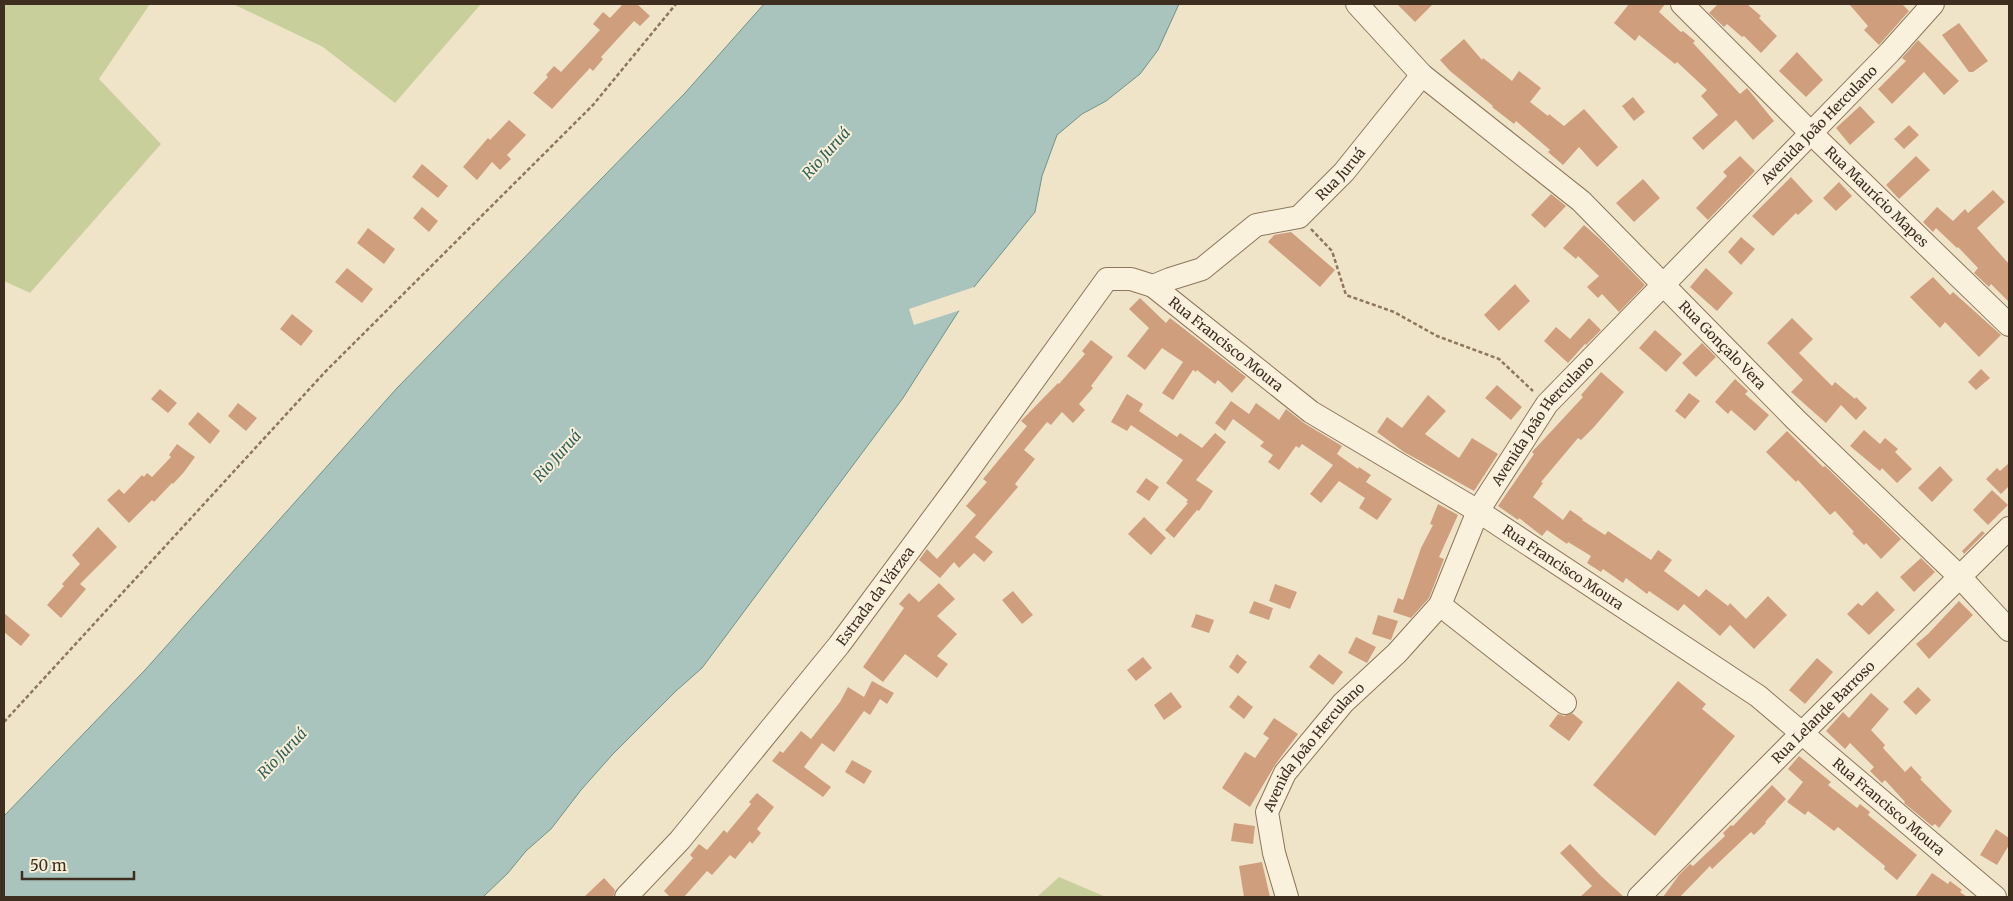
<svg xmlns="http://www.w3.org/2000/svg" width="2013" height="901" viewBox="0 0 2013 901" font-family="Merriweather,serif">
<style>
.green{fill:#c9cf9b}
.water{fill:#a9c4bc;stroke:#6f938a}
.pier{fill:#f0e4c8}
.building{fill:#cf9f7d}
.lines{fill:none;stroke-linecap:round;stroke-linejoin:round}
.minor-casing{stroke:#8d765c;stroke-width:24}
.path{stroke:#8d765c;stroke-width:2.5;stroke-dasharray:4 2.5;stroke-linecap:butt}
.minor{stroke:#faf1dc;stroke-width:22}
.labels{text-anchor:middle;dominant-baseline:central;stroke-width:4;stroke-linejoin:round;paint-order:stroke}
.street-label{font-size:14px;fill:#3d2e20;stroke:#f7eed8}
.water-label{font-size:15px;font-style:italic;fill:#2f5d5a;stroke:#f7eed8}
</style>
<rect width="100%" height="100%" fill="#f0e4c8"/>
<g class="green">
<path d="M4,4H150L99,79L161,144L30,293L4,281Z"/>
<path d="M233,4H481L395,103L323,47Z"/>
<path d="M1059,877L1106,897H1037Z"/>
</g>
<path class="water" d="M764,4H1179L1158,50L1140,74L1106,101L1082,114L1057,135L1042,176L1035,212L974,287L903,398L702,668L676,691L612,755L581,790L551,829L526,851L508,873L483,897H4V816L145,670L397,388L685,93Z"/>
<path class="pier" d="M974,287L975,290L961,310L914,325L909,309Z"/>
<g class="building">
<path d="M623,4H637L650,16L640,26L634,21L601,57L603,59L593,71L590,68L552,109L533,93L548,77L546,75L554,66L561,72L600,30L593,24L603,12L610,18Z"/>
<path d="M1397,4H1433L1415,22Z"/>
<path d="M1629,4H1665L1659,12L1681,32L1683,31L1695,41L1693,43L1740,94L1747,88L1774,121L1753,140L1736,120L1703,150L1692,138L1718,115L1701,96L1707,90L1677,62L1675,64L1639,35L1635,41L1614,23Z"/>
<path d="M1718,4H1747L1761,16L1759,18L1777,36L1761,53L1744,36L1742,37L1727,24L1724,27L1709,13Z"/>
<path d="M1849,4H1902L1909,11L1879,45L1864,30L1868,26Z"/>
<path d="M1959,23L1988,61L1973,72H1969L1942,35Z"/>
<path d="M1464,39L1482,60L1483,58L1512,81L1519,71L1541,88L1530,102L1548,116L1549,114L1564,126L1584,109L1618,147L1597,167L1579,147L1563,165L1548,152L1550,150L1516,121L1514,124L1492,107L1493,106L1450,71L1440,60Z"/>
<path d="M1918,40L1959,81L1944,95L1924,72L1892,104L1878,89L1906,61L1902,58Z"/>
<path d="M1797,52L1823,80L1806,97L1779,71Z"/>
<path d="M1633,97L1645,112L1634,121L1622,106Z"/>
<path d="M1860,106L1875,122L1850,145L1836,128Z"/>
<path d="M509,120L526,135L507,155L511,159L500,170L492,162L477,180L463,167L488,138L490,140Z"/>
<path d="M1909,125L1919,135L1904,149L1894,139Z"/>
<path d="M1740,156L1755,171L1708,220L1696,208L1727,176L1723,172Z"/>
<path d="M1916,156L1930,170L1899,199L1886,185Z"/>
<path d="M422,164L448,186L438,198L412,177Z"/>
<path d="M1791,177L1813,201L1798,215L1796,213L1773,236L1752,216Z"/>
<path d="M1643,179L1660,198L1634,222L1616,203Z"/>
<path d="M1839,182L1852,196L1836,211L1823,198Z"/>
<path d="M1993,190L2005,202L1977,228L2009,264V302L1991,284L1989,287L1974,273L1978,268L1958,247L1957,248L1936,228L1933,232L1923,222L1937,207L1953,221L1965,209L1968,213Z"/>
<path d="M1551,194L1566,206L1545,228L1531,215Z"/>
<path d="M422,207L438,221L429,232L413,218Z"/>
<path d="M1584,225L1601,240L1645,285L1619,312L1602,294L1598,298L1587,287L1599,276L1578,256L1576,259L1563,248Z"/>
<path d="M368,228L395,249L384,264L357,243Z"/>
<path d="M1291,232L1335,270L1320,287L1268,242L1274,235Z"/>
<path d="M1741,237L1755,249L1741,265L1728,252Z"/>
<path d="M347,268L373,289L362,303L335,282Z"/>
<path d="M1706,268L1733,293L1717,311L1690,287Z"/>
<path d="M1933,277L1950,295L1953,292L2001,335L1979,357L1945,322L1940,328L1910,297Z"/>
<path d="M1515,284L1530,301L1499,331L1484,315Z"/>
<path d="M1140,298L1166,323L1170,318L1246,377L1232,393L1218,380L1215,384L1197,370L1196,372L1193,370L1173,400L1162,393L1183,362L1162,348L1145,370L1127,356L1149,328L1129,309Z"/>
<path d="M292,314L313,331L301,346L280,329Z"/>
<path d="M1589,318L1601,330L1586,345L1585,344L1568,363L1544,341L1556,327L1570,339Z"/>
<path d="M1792,318L1813,339L1799,353L1832,386L1835,382L1855,399L1856,397L1867,408L1856,420L1841,405L1826,423L1791,392L1803,380L1767,343Z"/>
<path d="M1655,330L1682,354L1666,372L1639,348Z"/>
<path d="M1091,340L1113,357L1091,386L1093,388L1079,404L1085,410L1073,423L1062,412L1051,425L1047,422L1024,450L1035,459L1015,484L1018,487L975,537L993,552L984,562L974,553L959,568L954,562L940,578L919,560L927,549L937,559L976,515L966,506L987,482L983,479L1027,426L1021,421L1058,383L1059,384L1085,354L1082,351Z"/>
<path d="M1702,343L1716,357L1696,377L1682,363Z"/>
<path d="M1981,369L1990,378L1976,390L1968,382Z"/>
<path d="M1601,372L1624,392L1594,427L1581,440L1578,438L1541,482L1543,483L1533,497L1563,520L1570,510L1583,519L1582,520L1605,535L1608,531L1651,560L1658,550L1672,560L1664,571L1699,597L1706,589L1728,606L1730,603L1746,619L1768,596L1787,615L1754,649L1730,625L1720,636L1684,604L1678,611L1649,591L1647,594L1626,578L1623,583L1603,569L1601,572L1587,563L1591,556L1568,542L1567,544L1547,530L1542,536L1519,518L1518,520L1498,506L1534,454L1532,452L1583,397L1581,395Z"/>
<path d="M1735,379L1748,391L1745,394L1769,415L1755,431L1731,410L1728,414L1715,402Z"/>
<path d="M1497,385L1522,407L1511,420L1485,398Z"/>
<path d="M160,389L177,403L168,413L151,399Z"/>
<path d="M1689,393L1700,401L1685,419L1675,411Z"/>
<path d="M1127,394L1143,404L1139,411L1177,437L1180,433L1202,448L1215,433L1226,442L1196,480L1213,491L1199,511L1197,510L1174,538L1165,530L1188,503L1186,502L1188,500L1166,483L1183,460L1131,425L1127,431L1111,422Z"/>
<path d="M1428,395L1446,411L1425,434L1459,458L1472,438L1498,454L1474,491L1404,452L1377,432L1387,417L1402,428Z"/>
<path d="M1231,401L1249,414L1256,403L1279,420L1286,409L1304,423L1342,446L1337,454L1358,469L1359,467L1371,475L1366,482L1392,499L1377,520L1359,508L1365,498L1339,481L1321,503L1310,494L1333,465L1302,444L1299,448L1296,446L1279,470L1268,462L1273,455L1260,446L1264,442L1233,419L1225,431L1215,423Z"/>
<path d="M238,403L257,418L246,431L228,416Z"/>
<path d="M198,412L220,431L210,444L188,424Z"/>
<path d="M1864,430L1880,444L1885,438L1898,449L1895,452L1912,469L1897,483L1882,468L1880,471L1850,446Z"/>
<path d="M1787,431L1823,467L1825,466L1901,539L1881,559L1866,543L1864,545L1852,533L1854,532L1835,511L1830,515L1798,480L1796,482L1766,452Z"/>
<path d="M177,444L195,457L184,472L173,484L172,483L154,502L152,500L129,523L107,500L119,489L124,494L142,475L144,477L147,473L152,477L171,457L169,455Z"/>
<path d="M2009,463V486L2001,494L1986,479L1997,468L2000,471Z"/>
<path d="M1940,466L1953,480L1932,502L1918,488Z"/>
<path d="M1146,478L1159,487L1149,501L1136,492Z"/>
<path d="M1992,490L2008,505L1988,525L1973,510Z"/>
<path d="M1438,504L1458,515L1439,557L1444,559L1429,598L1411,618L1393,612L1398,598L1403,600L1421,548L1433,525L1430,524Z"/>
<path d="M1144,517L1166,538L1151,555L1128,534Z"/>
<path d="M98,527L117,547L80,584L86,589L61,618L47,605L64,586L62,584L80,564L72,555Z"/>
<path d="M1982,531L1985,533L1964,554L1962,551Z"/>
<path d="M1921,558L1935,572L1914,592L1900,577Z"/>
<path d="M939,583L955,599L937,616L957,634L937,656L948,664L937,678L905,654L883,682L863,667L904,608L899,604L909,593L919,602Z"/>
<path d="M1275,584L1297,592L1290,609L1269,601Z"/>
<path d="M1013,591L1033,615L1022,624L1002,600Z"/>
<path d="M1877,591L1895,610L1869,635L1847,614L1858,603L1862,606Z"/>
<path d="M1254,601L1273,608L1269,620L1249,613Z"/>
<path d="M1959,601L1973,615L1929,659L1916,644L1928,634Z"/>
<path d="M4,613L30,635L21,646L4,632Z"/>
<path d="M1196,614L1214,620L1209,633L1191,627Z"/>
<path d="M1378,615L1398,621L1391,640L1372,634Z"/>
<path d="M1356,637L1376,647L1367,663L1348,653Z"/>
<path d="M1237,654L1247,662L1238,674L1229,667Z"/>
<path d="M1319,654L1343,672L1333,685L1309,667Z"/>
<path d="M1143,657L1152,668L1136,681L1127,670Z"/>
<path d="M1817,658L1833,672L1805,704L1789,690Z"/>
<path d="M872,681L894,693L887,704L880,699L870,715L864,711L834,752L822,743L804,767L831,787L823,797L772,761L780,751L783,753L801,731L811,739L840,702L848,687L864,697Z"/>
<path d="M1678,681L1706,704L1702,709L1735,736L1655,836L1593,785Z"/>
<path d="M1918,687L1931,700L1916,715L1903,702Z"/>
<path d="M1171,692L1182,707L1164,720L1154,705Z"/>
<path d="M1871,693L1889,709L1871,730L1885,745L1883,748L1905,772L1911,766L1922,778L1920,779L1952,811L1939,828L1935,824L1932,826L1904,803L1905,802L1885,780L1882,783L1870,771L1874,767L1850,743L1845,749L1826,731L1843,712L1849,718Z"/>
<path d="M1238,695L1253,707L1244,719L1229,707Z"/>
<path d="M1572,713L1583,722L1569,741L1549,726L1558,714L1564,716Z"/>
<path d="M1274,718L1298,734L1275,765L1250,807L1222,788L1245,752L1255,758L1269,738L1263,734Z"/>
<path d="M1799,756L1831,782L1828,785L1857,808L1860,804L1870,812L1868,815L1917,855L1897,880L1884,869L1885,866L1838,827L1834,831L1808,811L1805,815L1787,802L1803,782L1788,769Z"/>
<path d="M852,760L872,771L864,784L845,772Z"/>
<path d="M1772,785L1786,799L1765,822L1766,823L1754,835L1751,832L1712,869L1710,866L1680,897H1663L1679,875L1690,864L1693,866L1725,836L1723,833L1731,825L1733,826Z"/>
<path d="M757,793L774,807L757,829L761,833L752,844L750,841L735,859L730,855L712,875L707,871L684,897H670L664,891L693,858L690,855L699,844L707,850L724,830L727,833L751,804L749,802Z"/>
<path d="M1234,823L1255,826L1253,844L1231,841Z"/>
<path d="M1996,829L2009,838V845L1997,865L1980,855Z"/>
<path d="M1570,844L1601,876L1624,897H1580L1592,886L1560,853Z"/>
<path d="M1262,862L1270,897H1244L1239,866Z"/>
<path d="M1932,873L1948,884L1950,881L1962,890L1960,892L1967,897H1915Z"/>
<path d="M604,878L615,890L613,897H584Z"/>
</g>
<g class="lines">
<defs>
<g id="minor">
<path id="s1" d="M1357,4L1422,75L1581,201L1795,419L1960,577L2009,630"/>
<path id="s2" d="M1682,4L1811,133L2009,325"/>
<path id="s3" d="M1153,286L1170,279L1202,269L1256,225L1299,217L1344,172L1422,75"/>
<path d="M1440,605L1565,703"/>
<path id="s4" d="M626,897L680,840L839,645L960,482L1107,279H1131L1153,286L1311,412L1478,511L1758,696L1995,897"/>
<path id="s5" d="M1287,897L1274,853L1267,812L1285,773L1343,703L1397,653L1440,605L1478,511L1547,404L1890,52L1933,4"/>
<path id="s6" d="M1639,897L1801,734L2009,528"/>
</g>
</defs>
<use href="#minor" class="minor-casing"/>
<g class="path">
<path d="M1311,229L1332,251L1346,295L1394,312L1437,336L1499,359L1533,391"/>
<path d="M4,722L325,372L593,105L676,4"/>
</g>
<use href="#minor" class="minor"/>
</g>
<g class="labels">
<g class="street-label">
<text stroke="none"><textPath href="#s5" startOffset="978">Avenida João Herculano</textPath></text>
<text stroke="none"><textPath href="#s3" startOffset="225">Rua Juruá</textPath></text>
<text stroke="none"><textPath href="#s2" startOffset="274">Rua Maurício Mapes</textPath></text>
<text stroke="none"><textPath href="#s4" startOffset="924">Rua Francisco Moura</textPath></text>
<text stroke="none"><textPath href="#s1" startOffset="501">Rua Gonçalo Vera</textPath></text>
<text stroke="none"><textPath href="#s5" startOffset="572">Avenida João Herculano</textPath></text>
<text stroke="none"><textPath href="#s4" startOffset="1329">Rua Francisco Moura</textPath></text>
<text stroke="none"><textPath href="#s4" startOffset="391">Estrada da Várzea</textPath></text>
<text stroke="none"><textPath href="#s6" startOffset="261">Rua Lelande Barroso</textPath></text>
<text stroke="none"><textPath href="#s5" startOffset="168">Avenida João Herculano</textPath></text>
<text stroke="none"><textPath href="#s4" startOffset="1734">Rua Francisco Moura</textPath></text>
</g>
<g class="water-label">
<text transform="translate(826 153) rotate(-48)">Rio Juruá</text>
<text transform="translate(557 456) rotate(-48)">Rio Juruá</text>
<text transform="translate(282 753) rotate(-46)">Rio Juruá</text>
</g>
</g>
<rect width="2013" height="901" fill="none" stroke="#3d2e20" stroke-width="10"/>
<path d="M22 871v8h112v-8" fill="none" stroke="#3d2e20" stroke-width="2.5"/>
<text x="30" y="871" font-size="15" fill="#3d2e20" stroke="#f7eed8" stroke-width="4" paint-order="stroke">50 m</text>
</svg>
